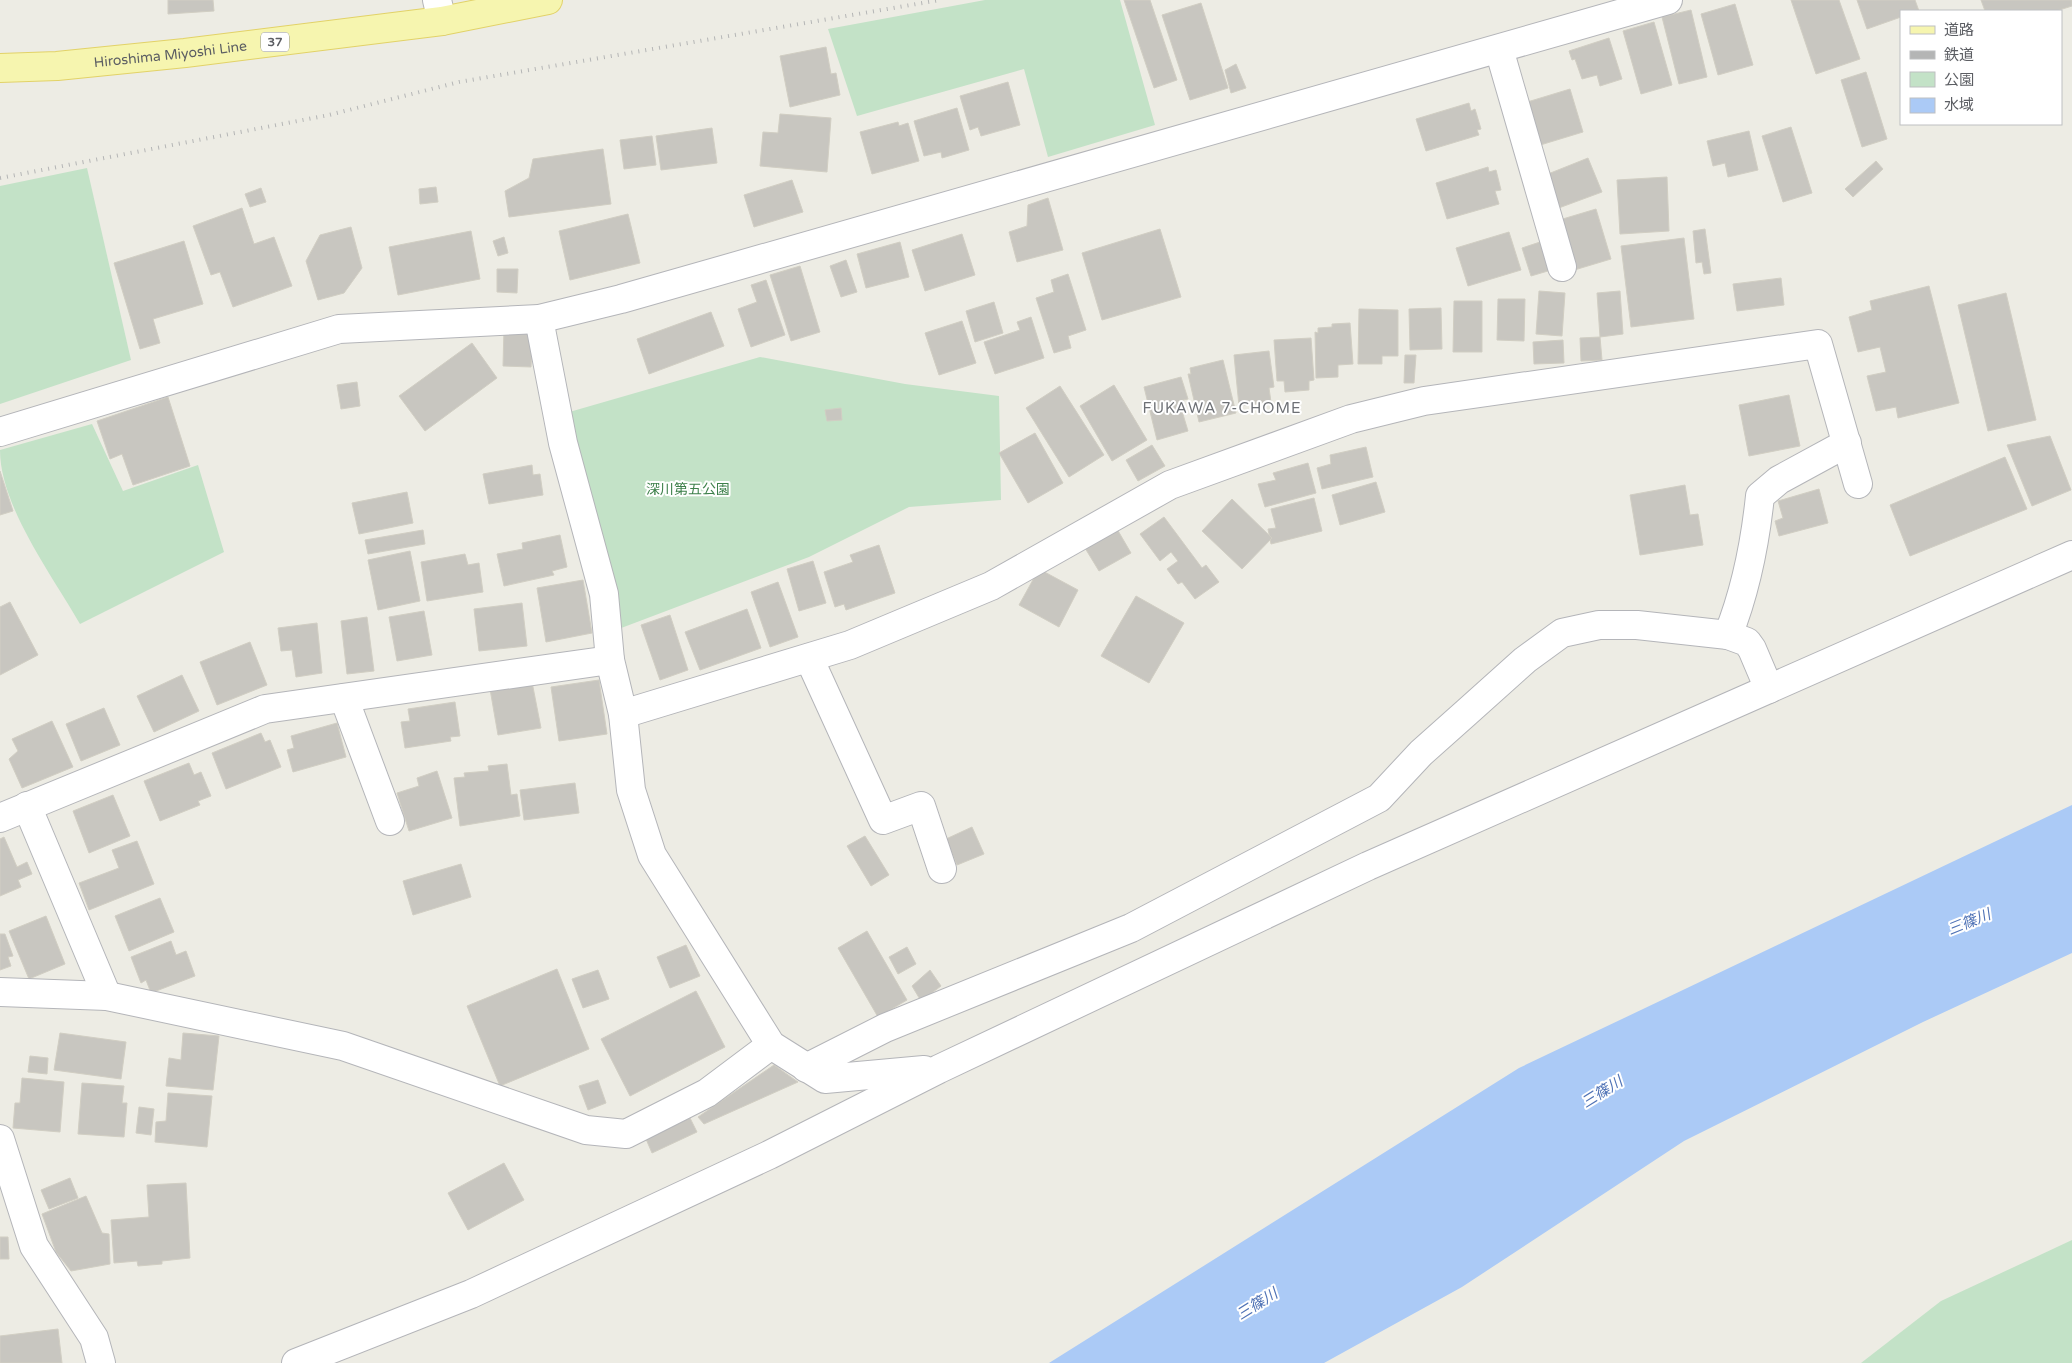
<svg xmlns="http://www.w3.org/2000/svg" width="2072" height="1363" viewBox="0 0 2072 1363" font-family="'Varela Round','Noto Sans JP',sans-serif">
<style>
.green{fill:#c3e2c7}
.water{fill:#abcaf6}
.building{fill:#c8c6c0;stroke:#d1cec3}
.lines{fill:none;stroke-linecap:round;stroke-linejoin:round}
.minor-casing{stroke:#b4b5b9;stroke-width:30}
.major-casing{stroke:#e2d268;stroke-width:30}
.minor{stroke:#fff;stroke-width:28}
.major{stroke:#f6f5af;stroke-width:28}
.rail{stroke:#b4b5b5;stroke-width:4;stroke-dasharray:1 6;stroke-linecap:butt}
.labels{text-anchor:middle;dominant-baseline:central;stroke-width:4;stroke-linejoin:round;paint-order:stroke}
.shield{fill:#fff;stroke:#8d8e92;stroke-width:1}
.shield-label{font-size:12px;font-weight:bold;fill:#5c5e63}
.street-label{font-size:14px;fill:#5c5e63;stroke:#fff}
.park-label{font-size:14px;fill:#3e804b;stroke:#fff}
.neighbourhood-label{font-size:15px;letter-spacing:1px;fill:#6d7075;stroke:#fff}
.water-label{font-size:15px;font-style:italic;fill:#5073b6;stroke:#fff}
</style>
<rect width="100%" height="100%" fill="#edece4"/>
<g class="green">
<path d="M985,0H1120L1155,125L1048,157L1024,69L857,116L828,29Z"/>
<path d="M87,168L131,360L0,404V186Z"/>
<path d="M760,357L905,384L999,396L1001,500L909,507L809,557L608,633L559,415Z"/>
<path d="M92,424L123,491L198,465L224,552L80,624C52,575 0,506 0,450Z"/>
<path d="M2072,1240V1363H1861L1941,1301Z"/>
</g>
<path class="water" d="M2072,805V953L1923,1022L1684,1141L1462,1287L1324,1363H1049L1519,1068Z"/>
<g class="building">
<path d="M168,0H213L214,11L168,14Z"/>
<path d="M1124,0H1150L1177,80L1154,88Z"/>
<path d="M1791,0H1839L1860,59L1816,74Z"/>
<path d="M1857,0H1915L1919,11H1901V17L1867,29Z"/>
<path d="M1981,0H2072V6L2056,11H1985Z"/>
<path d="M1201,3L1228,88L1190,100L1162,15Z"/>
<path d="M1735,4L1753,65L1718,75L1701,14Z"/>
<path d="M1691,10L1707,77L1679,84L1662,17Z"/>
<path d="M1654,22L1672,85L1641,94L1623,31Z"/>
<path d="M1609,38L1622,79L1600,86L1597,75L1582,79L1575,59L1572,60L1569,51Z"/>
<path d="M826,47L831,74L836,73L840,95L790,107L780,56Z"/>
<path d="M1236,64L1246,88L1231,93L1225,70Z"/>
<path d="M1866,72L1887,139L1862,147L1841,80Z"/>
<path d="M1008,82L1020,125L981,136L978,127L970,130L960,96Z"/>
<path d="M1570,89L1583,132L1537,146L1524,103Z"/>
<path d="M1469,103L1471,111L1475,109L1481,129L1477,130L1479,135L1426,151L1416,119Z"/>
<path d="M957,108L969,150L942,158L941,152L924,156L914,121Z"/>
<path d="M780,114L831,118L827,172L760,166L763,132L778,133Z"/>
<path d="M898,122L899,126L908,123L919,161L872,174L860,132Z"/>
<path d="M1791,127L1812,193L1783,202L1762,136Z"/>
<path d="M712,128L717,163L661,170L656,136Z"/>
<path d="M1749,131L1758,170L1728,177L1725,163L1713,166L1707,141Z"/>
<path d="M652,136L656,165L624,169L620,140Z"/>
<path d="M603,149L611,204L509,217L505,191L529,178L533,159Z"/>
<path d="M1588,158L1602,192L1556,209L1543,176Z"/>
<path d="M1876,161L1883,169L1853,197L1845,189Z"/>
<path d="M1488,167L1489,172L1496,170L1501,190L1495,191L1499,204L1447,219L1436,183Z"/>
<path d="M1667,177L1669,231L1620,234L1617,180Z"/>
<path d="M792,180L803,212L754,227L744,195Z"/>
<path d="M436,187L438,202L420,204L419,189Z"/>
<path d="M261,188L266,202L250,207L245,194Z"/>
<path d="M1048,198L1063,250L1017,262L1009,232L1027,226L1028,205Z"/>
<path d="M242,208L254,244L274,237L292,286L233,307L220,272L211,275L193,226Z"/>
<path d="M1596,209L1611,259L1571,271L1556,221Z"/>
<path d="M628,214L640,263L570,280L559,231Z"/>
<path d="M351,227L362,268L344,293L318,300L306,261L320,235Z"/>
<path d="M1160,229L1181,297L1102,320L1082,253Z"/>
<path d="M1705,229L1711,273L1704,274L1702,262L1696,263L1693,231Z"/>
<path d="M471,231L480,279L398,295L389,247Z"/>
<path d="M1509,232L1521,270L1468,286L1456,248Z"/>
<path d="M962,234L975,275L925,291L912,250Z"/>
<path d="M504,237L508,253L498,256L493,241Z"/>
<path d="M1684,238L1694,319L1631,327L1621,246Z"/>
<path d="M1549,239L1558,268L1531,276L1522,248Z"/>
<path d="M184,241L203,304L153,319L160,343L140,349L114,263Z"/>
<path d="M900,242L909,277L866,288L857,254Z"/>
<path d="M846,260L857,292L841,297L830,266Z"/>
<path d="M800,266L820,332L791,341L770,275Z"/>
<path d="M497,269H518L517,293L497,292Z"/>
<path d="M1068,274L1086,330L1068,336L1071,348L1054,353L1036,298L1054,292L1051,280Z"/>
<path d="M1781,278L1784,305L1737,311L1733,284Z"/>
<path d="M766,280L785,335L751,347L738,309L757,302L751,285Z"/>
<path d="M1929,286L1959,403L1898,418L1896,407L1876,411L1867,376L1886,372L1880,347L1858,352L1849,317L1872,310L1870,301Z"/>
<path d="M1539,291L1565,293L1562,336L1536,334Z"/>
<path d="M1620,291L1623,334L1600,337L1597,293Z"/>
<path d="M2006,293L2036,420L1988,431L1958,305Z"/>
<path d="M1498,299H1525L1524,341L1497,340Z"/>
<path d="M1454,301H1482V352H1453Z"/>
<path d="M994,302L1003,333L975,342L966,311Z"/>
<path d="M1441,308L1442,349L1410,350L1409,309Z"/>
<path d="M1359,309L1398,310V356H1382V364H1358Z"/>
<path d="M711,312L724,346L649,374L637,339Z"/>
<path d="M1031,317L1044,358L995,374L984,342L1020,330L1017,322Z"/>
<path d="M962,321L976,363L939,375L925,333Z"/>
<path d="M1350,323L1353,364L1338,365V377L1316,378L1315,332L1318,333V328L1332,327V324Z"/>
<path d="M504,328L533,329L531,367L503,366Z"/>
<path d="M1600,337L1602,360L1581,361L1580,338Z"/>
<path d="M1311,338L1314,380L1309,381V390L1285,392L1284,381H1277L1274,340Z"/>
<path d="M1563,340L1564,363L1534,364L1533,342Z"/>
<path d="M472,343L497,378L425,431L399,396Z"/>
<path d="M1269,351L1274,387L1269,388L1271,402L1239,406L1234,355Z"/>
<path d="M1405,355H1416L1414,383H1404Z"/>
<path d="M1223,360L1236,413L1199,422L1188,374H1191L1190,368Z"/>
<path d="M1181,377L1188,399L1179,401L1188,431L1157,440L1144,387Z"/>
<path d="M357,382L360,406L341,409L337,385Z"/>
<path d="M1114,385L1147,440L1112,461L1080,406Z"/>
<path d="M1060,386L1104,455L1069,477L1026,408Z"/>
<path d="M1789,395L1800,446L1749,456L1739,405Z"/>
<path d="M168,397L190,466L133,485L122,454L110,459L97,421Z"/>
<path d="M841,408L842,420L827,421L825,410Z"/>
<path d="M1035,433L1063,483L1028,503L999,453Z"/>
<path d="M2050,436L2071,490L2032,506L2007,445Z"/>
<path d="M1152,445L1165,466L1138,481L1126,460Z"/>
<path d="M1366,447L1373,477L1322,489L1317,468L1331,464L1330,455Z"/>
<path d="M2005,457L2027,509L1910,556L1890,505Z"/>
<path d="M1308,463L1316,493L1265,507L1258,484L1276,480L1273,473Z"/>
<path d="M532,465L533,475L540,474L543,495L489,504L483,474Z"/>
<path d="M0,471L13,511L0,515Z"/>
<path d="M1376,482L1385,512L1340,525L1332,495Z"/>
<path d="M1685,485L1690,515L1698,514L1703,545L1640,555L1630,495Z"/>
<path d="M1819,489L1828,523L1779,536L1775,521L1783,518L1778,501Z"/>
<path d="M407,492L413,523L359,534L352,503Z"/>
<path d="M1314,498L1322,531L1271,544L1268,529L1276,528L1271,509Z"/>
<path d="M1232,499L1272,538L1242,569L1202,531Z"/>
<path d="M1164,517L1202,568L1206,565L1219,582L1195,599L1182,582L1178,584L1167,569L1178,561L1171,552L1160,561L1140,534Z"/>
<path d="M1117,529L1131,553L1099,571L1085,548Z"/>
<path d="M423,530L425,544L368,554L365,540Z"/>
<path d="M560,535L567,567L552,571L554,575L504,586L497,554L523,549L522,543Z"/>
<path d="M879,545L895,593L846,610L844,604L835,607L824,572L853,562L850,555Z"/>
<path d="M410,551L420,601L378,610L368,560Z"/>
<path d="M465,554L468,565L479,563L483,592L427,601L421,562Z"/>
<path d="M813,561L826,603L799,611L787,569Z"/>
<path d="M1039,569L1078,590L1059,627L1019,605Z"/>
<path d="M583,580L592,633L546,642L537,588Z"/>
<path d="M778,582L798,637L770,647L751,592Z"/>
<path d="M1136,596L1184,623L1149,683L1101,656Z"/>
<path d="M10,602L38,655L0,675V607Z"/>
<path d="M522,603L527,646L479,651L474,609Z"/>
<path d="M747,609L761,648L700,670L685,632Z"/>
<path d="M424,611L432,655L397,661L389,617Z"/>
<path d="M670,615L688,670L660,680L641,625Z"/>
<path d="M367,617L374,671L347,674L341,621Z"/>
<path d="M317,623L322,673L296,677L292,650L281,651L278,628Z"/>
<path d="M250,642L267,685L217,705L200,662Z"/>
<path d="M182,675L199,711L154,732L137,696Z"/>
<path d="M599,680L607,734L559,741L551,687Z"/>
<path d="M532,682L541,728L498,735L490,689Z"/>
<path d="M455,702L460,736L450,737L451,741L405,748L401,722L410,721L408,709Z"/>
<path d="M104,708L120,745L81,761L66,724Z"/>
<path d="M52,721L73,767L22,788L9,759L18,751L12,739Z"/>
<path d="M337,723L346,757L293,772L287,750L294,748L291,736Z"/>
<path d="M261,733L265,742L270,740L281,767L226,789L212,753Z"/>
<path d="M189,763L194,775L201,772L211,796L198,801L200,805L160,821L144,781Z"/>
<path d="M507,764L511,795L517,794L520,816L460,826L454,778L465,777L464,773L489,771L488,766Z"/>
<path d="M437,771L452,818L409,831L397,793L419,786L417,778Z"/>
<path d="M575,783L579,813L524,820L520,790Z"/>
<path d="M113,795L130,836L89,853L73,811Z"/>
<path d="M972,827L984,854L957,865L946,839Z"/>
<path d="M865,836L889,875L871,886L847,846Z"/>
<path d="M4,837L17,867L27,862L32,874L18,880L21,887L0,896V839Z"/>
<path d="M137,841L154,884L89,910L79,883L119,868L112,850Z"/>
<path d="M461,864L471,897L413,915L403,881Z"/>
<path d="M160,898L174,932L129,951L115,916Z"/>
<path d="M46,916L65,964L29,979L9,931Z"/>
<path d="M867,931L907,1000L878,1017L838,948Z"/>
<path d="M0,934H5L13,956L8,957L11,966L0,970Z"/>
<path d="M171,941L176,955L186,951L195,976L151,993L146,980L141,983L131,957Z"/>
<path d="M686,945L700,976L670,988L657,957Z"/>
<path d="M907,947L916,964L898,974L889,957Z"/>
<path d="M557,969L589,1049L500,1086L467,1006Z"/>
<path d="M598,970L609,999L583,1008L572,979Z"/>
<path d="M930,970L941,986L921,1001L912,986Z"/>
<path d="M696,991L725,1047L630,1096L601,1039Z"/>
<path d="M60,1033L126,1042L121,1079L54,1070Z"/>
<path d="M183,1033L219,1036L213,1090L166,1086L169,1058L181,1060Z"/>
<path d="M30,1056L48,1058L47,1074L28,1072Z"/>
<path d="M774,1065L798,1082L704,1124L698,1117Z"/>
<path d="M22,1078L64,1082L60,1132L13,1128L15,1103H20Z"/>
<path d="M598,1080L606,1103L588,1110L579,1086Z"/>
<path d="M82,1083L124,1086L122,1103H127L124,1137L78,1134Z"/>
<path d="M168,1093L212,1096L207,1147L155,1142L156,1122L166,1121Z"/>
<path d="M139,1107L154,1109L151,1135L136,1133Z"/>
<path d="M676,1116L679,1123L690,1118L697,1132L652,1153L643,1132Z"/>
<path d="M504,1163L524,1200L468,1230L448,1193Z"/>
<path d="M70,1178L78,1198L49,1209L41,1190Z"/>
<path d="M186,1183L190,1258L162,1261V1264L138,1266L137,1261L114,1263L111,1220L149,1217L147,1185Z"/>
<path d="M86,1196L102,1233L109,1234L110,1264L71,1271L56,1252L42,1214Z"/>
<path d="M0,1237H8L9,1259H0Z"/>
<path d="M58,1329L62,1363H0V1336Z"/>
</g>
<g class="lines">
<defs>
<g id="minor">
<path d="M437,0L442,21"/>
<path d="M1499,49L1562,267"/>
<path d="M539,319L563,443L604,594L610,660L623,714L631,790L652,855L771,1045L825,1079L924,1070"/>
<path d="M0,432L339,329L539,319L621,299L1668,0"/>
<path d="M809,658L883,820L921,806L942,869"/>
<path d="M1769,689L1752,649L1747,642L1728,635C1746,590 1755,544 1760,496L1779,480L1847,443"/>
<path d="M344,698L390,821"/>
<path d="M623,714L850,645L991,586L1170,485L1351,419L1424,401L1818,344L1858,484"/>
<path d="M27,806L107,996"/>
<path d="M0,818L265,709L610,660"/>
<path d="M0,992L107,996L343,1046L586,1130L626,1134L707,1093L771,1045"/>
<path d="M806,1068L885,1028L1131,928L1379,798L1421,753L1467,712L1525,660L1562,633L1599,625H1637L1728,635"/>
<path d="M0,1139L34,1246L94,1338L101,1363"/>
<path d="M296,1363L471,1294L769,1155L939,1069L1368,866L2072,555"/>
</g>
<g id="major">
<path id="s1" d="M0,68L57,66L185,53L442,21L548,0"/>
</g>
</defs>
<use href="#minor" class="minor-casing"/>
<use href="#major" class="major-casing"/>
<use href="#minor" class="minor"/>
<use href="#major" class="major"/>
<path class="rail" d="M0,178L329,115L459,82L940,0"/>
</g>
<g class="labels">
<rect class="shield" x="261" y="32.5" width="28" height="19" rx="4"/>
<g class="shield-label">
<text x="275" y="42">37</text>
</g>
<g class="street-label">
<text stroke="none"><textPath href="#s1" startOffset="171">Hiroshima Miyoshi Line</textPath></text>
</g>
<g class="park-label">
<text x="688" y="489">深川第五公園</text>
</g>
<g class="neighbourhood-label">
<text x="1222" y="408">FUKAWA 7-CHOME</text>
</g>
<g class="water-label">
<text transform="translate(1969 922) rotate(-22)">三篠川</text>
<text transform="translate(1602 1092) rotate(-32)">三篠川</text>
<text transform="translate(1257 1304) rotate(-32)">三篠川</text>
</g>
</g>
<rect x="1900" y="10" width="162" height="115" fill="#ffffff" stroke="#bebfc1"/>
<rect x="1910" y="26" width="25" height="8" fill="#f6f5af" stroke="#bebfc1"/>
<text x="1944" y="35" font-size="15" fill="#5c5e63">道路</text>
<rect x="1910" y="51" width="25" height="8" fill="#b4b5b5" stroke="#bebfc1"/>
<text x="1944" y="60" font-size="15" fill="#5c5e63">鉄道</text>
<rect x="1910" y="72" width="25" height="15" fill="#c3e2c7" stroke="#bebfc1"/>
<text x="1944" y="85" font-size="15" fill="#5c5e63">公園</text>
<rect x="1910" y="98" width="25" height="15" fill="#abcaf6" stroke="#bebfc1"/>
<text x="1944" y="110" font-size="15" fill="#5c5e63">水域</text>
</svg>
